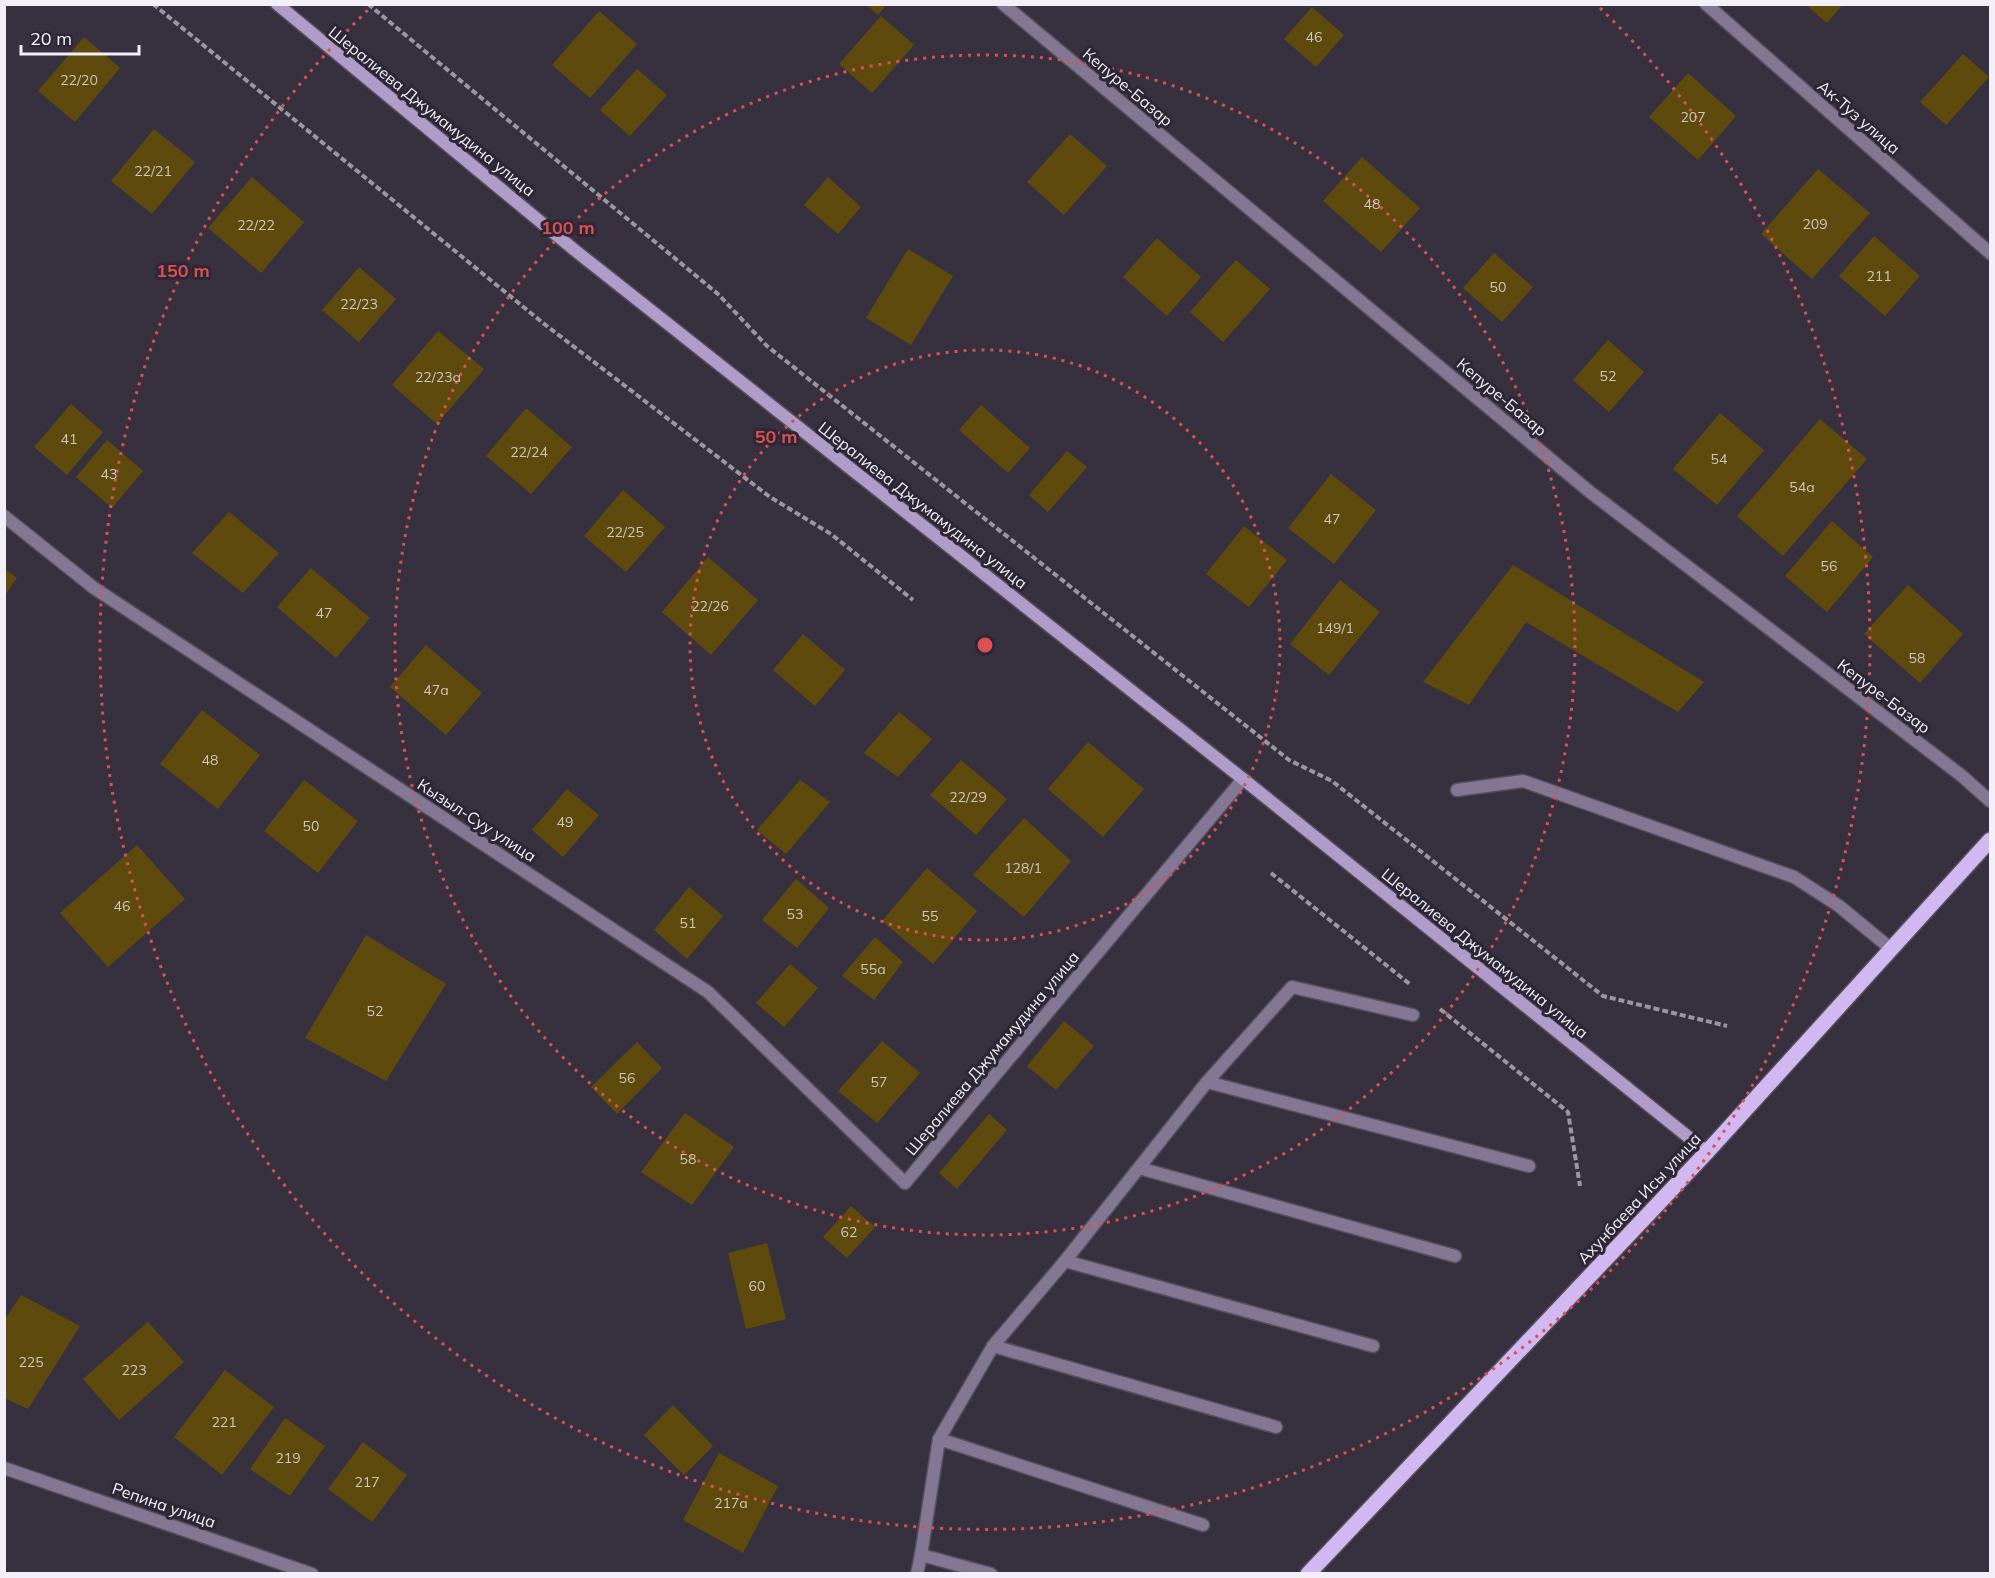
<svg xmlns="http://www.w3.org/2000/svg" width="1995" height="1578" viewBox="0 0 1995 1578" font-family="Mulish,sans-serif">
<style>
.building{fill:#5f4a0e}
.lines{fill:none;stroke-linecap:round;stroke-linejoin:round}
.lane-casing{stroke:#554f5d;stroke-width:15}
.street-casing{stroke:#554f5d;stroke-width:15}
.secondary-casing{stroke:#554f5d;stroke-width:15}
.primary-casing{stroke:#554f5d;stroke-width:18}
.path{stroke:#9b97a2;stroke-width:4;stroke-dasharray:6 3;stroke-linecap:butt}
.lane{stroke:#837793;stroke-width:12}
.street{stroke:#837793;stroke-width:12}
.secondary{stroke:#af9cc8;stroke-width:12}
.primary{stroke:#d1b8f1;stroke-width:15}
.ring{fill:none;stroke:#dc5052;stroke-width:3;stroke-dasharray:3 6}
.labels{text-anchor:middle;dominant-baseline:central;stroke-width:6;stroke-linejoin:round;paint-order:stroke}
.number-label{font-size:14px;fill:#cdc6be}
.street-label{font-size:16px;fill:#f2eff8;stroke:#2d2735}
.centre{fill:#dc5052;stroke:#2d2735;stroke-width:3}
.ring-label{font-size:18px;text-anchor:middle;font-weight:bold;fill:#dc5052;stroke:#2d2735;stroke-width:6;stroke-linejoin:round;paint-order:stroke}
</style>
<rect width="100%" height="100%" fill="#37313f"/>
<g class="building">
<path d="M866,4H887L878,15Z"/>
<path d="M1805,4H1843L1827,23Z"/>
<path d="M1312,7L1344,35L1316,67L1284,39Z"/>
<path d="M599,11L637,44L590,98L552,65Z"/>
<path d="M881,16L914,45L872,93L839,64Z"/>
<path d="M84,37L120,68L75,122L38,91Z"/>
<path d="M1963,54L1989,77L1946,125L1920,102Z"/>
<path d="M637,69L667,95L630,136L600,110Z"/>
<path d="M1688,73L1736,116L1698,160L1649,117Z"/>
<path d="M154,129L195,162L152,214L111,181Z"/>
<path d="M1070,134L1107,166L1064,215L1027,182Z"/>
<path d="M1362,157L1420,208L1381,252L1323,201Z"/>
<path d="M1818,169L1870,213L1812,279L1761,234Z"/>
<path d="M252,177L304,222L261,273L208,228Z"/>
<path d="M828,177L861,207L838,234L804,205Z"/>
<path d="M1874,236L1920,276L1885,316L1839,276Z"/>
<path d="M1157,238L1201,277L1167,316L1123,277Z"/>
<path d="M908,249L953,276L911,345L866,318Z"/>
<path d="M1494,253L1533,287L1502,322L1463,288Z"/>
<path d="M1236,260L1270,289L1223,342L1190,312Z"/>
<path d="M359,267L396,299L359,342L322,310Z"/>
<path d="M438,331L484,369L437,424L392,385Z"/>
<path d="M1608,340L1644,372L1609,412L1573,380Z"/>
<path d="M71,404L103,432L67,475L34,447Z"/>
<path d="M981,405L1030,448L1008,473L959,430Z"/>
<path d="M526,408L572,447L531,494L486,456Z"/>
<path d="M1720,413L1764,450L1717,505L1673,469Z"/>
<path d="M1820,419L1867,459L1783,556L1737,516Z"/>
<path d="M107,440L143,471L112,508L76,477Z"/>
<path d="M1067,451L1087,467L1048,512L1029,495Z"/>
<path d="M1331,474L1376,510L1334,564L1288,528Z"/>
<path d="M623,490L665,527L626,572L584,536Z"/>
<path d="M229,512L279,553L243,593L192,553Z"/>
<path d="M1832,521L1873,557L1827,612L1785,576Z"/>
<path d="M1244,526L1287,560L1249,607L1206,574Z"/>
<path d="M708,557L758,600L711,655L662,612Z"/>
<path d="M1513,565L1704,682L1678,712L1526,622L1469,705L1423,682Z"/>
<path d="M311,568L370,618L336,658L277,607Z"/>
<path d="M5,569L17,578L5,595Z"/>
<path d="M1340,580L1380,612L1329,675L1290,644Z"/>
<path d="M1908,585L1963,634L1920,683L1864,634Z"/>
<path d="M803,634L845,670L815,706L773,670Z"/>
<path d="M426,645L482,693L446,735L390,687Z"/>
<path d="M202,710L260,755L218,809L160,764Z"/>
<path d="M899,712L932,739L898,777L864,753Z"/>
<path d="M1088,742L1144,789L1103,837L1048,789Z"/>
<path d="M961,760L1007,799L976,835L930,795Z"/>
<path d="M304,780L358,821L318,873L264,831Z"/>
<path d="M800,780L830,802L786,854L757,830Z"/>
<path d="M567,789L599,815L563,857L532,830Z"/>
<path d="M1024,818L1071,861L1024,917L973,875Z"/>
<path d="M137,845L185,899L108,967L60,913Z"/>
<path d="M927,868L977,911L933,964L882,921Z"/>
<path d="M796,879L829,908L797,948L762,920Z"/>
<path d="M689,887L723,916L687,959L654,930Z"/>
<path d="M366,935L446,984L386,1081L305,1038Z"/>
<path d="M875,937L903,962L874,1000L842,976Z"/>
<path d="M790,964L818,988L784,1027L756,1003Z"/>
<path d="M1064,1021L1094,1046L1056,1090L1027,1066Z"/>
<path d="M882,1041L920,1073L877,1123L838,1091Z"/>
<path d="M637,1042L662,1068L617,1114L591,1087Z"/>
<path d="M685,1113L734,1147L692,1205L641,1172Z"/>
<path d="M989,1114L1007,1130L957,1189L939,1173Z"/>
<path d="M851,1206L875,1227L847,1258L823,1237Z"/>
<path d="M767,1243L786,1319L746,1329L728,1253Z"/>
<path d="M21,1295L80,1326L28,1409L4,1398V1321Z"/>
<path d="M148,1322L184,1362L119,1420L83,1379Z"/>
<path d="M225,1370L274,1407L222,1475L174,1437Z"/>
<path d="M673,1405L713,1446L684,1475L644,1435Z"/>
<path d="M285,1418L325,1446L290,1496L250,1469Z"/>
<path d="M363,1442L407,1475L372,1522L328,1489Z"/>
<path d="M719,1453L778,1486L743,1553L683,1520Z"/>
</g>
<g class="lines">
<defs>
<g id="lane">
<path d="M1457,790L1523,781L1794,877L1839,906L1890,948"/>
<path d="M1207,1082L1529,1166"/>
<path d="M1139,1168L1455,1256"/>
<path d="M1065,1261L1373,1346"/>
<path d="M993,1346L1276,1427"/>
<path d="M939,1439L1203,1525"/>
<path d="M921,1555L991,1574"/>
<path d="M917,1574L921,1555L939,1439L993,1346L1065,1261L1207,1082L1292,987L1413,1015"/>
</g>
<g id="street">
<path d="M1003,4L1590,492L1962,776L1990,801"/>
<path d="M1706,4L1990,253"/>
<path d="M4,516L94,588L708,992L905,1183L1243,779"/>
<path d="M4,1468L312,1574"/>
</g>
<path id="secondary" d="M277,4L577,252L1243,779L1707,1152"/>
<path id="primary" d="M1308,1574L1707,1152L1990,840"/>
</defs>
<use href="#lane" class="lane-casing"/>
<use href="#street" class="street-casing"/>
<use href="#secondary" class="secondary-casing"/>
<use href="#primary" class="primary-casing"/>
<g class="path">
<path d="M153,4L543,323L770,497L831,534L913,600"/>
<path d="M368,4L718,294L767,346L1289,760L1332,781L1603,996L1727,1026"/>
<path d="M1271,873L1411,985"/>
<path d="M1440,1009L1568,1112L1580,1186"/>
</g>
<use href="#lane" class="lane"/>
<use href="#street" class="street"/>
<use href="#secondary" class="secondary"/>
<use href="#primary" class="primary"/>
</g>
<g class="ring">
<circle cx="985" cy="645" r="295"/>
<circle cx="985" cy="645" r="590"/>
<path d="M1600 8A885 885 0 1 1 370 8"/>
</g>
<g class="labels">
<g class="number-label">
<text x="1314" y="37">46</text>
<text x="79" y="80">22/20</text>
<text x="1693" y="117">207</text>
<text x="153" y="171">22/21</text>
<text x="1372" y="204">48</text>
<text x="1815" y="224">209</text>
<text x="256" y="225">22/22</text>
<text x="1879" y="276">211</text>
<text x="1498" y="287">50</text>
<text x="359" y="304">22/23</text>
<text x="1608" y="376">52</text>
<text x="438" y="377">22/23а</text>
<text x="69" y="439">41</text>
<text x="529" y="452">22/24</text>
<text x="1719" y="459">54</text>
<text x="109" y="474">43</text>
<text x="1802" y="487">54а</text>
<text x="1332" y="519">47</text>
<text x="625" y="532">22/25</text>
<text x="1829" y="566">56</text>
<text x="710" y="606">22/26</text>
<text x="324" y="613">47</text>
<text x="1335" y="628">149/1</text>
<text x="1917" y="658">58</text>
<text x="436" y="690">47а</text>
<text x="210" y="760">48</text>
<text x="968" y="797">22/29</text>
<text x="565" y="822">49</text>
<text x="311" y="826">50</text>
<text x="1023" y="868">128/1</text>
<text x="122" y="906">46</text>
<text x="795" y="914">53</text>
<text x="930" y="916">55</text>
<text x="688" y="923">51</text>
<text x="873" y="969">55а</text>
<text x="375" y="1011">52</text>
<text x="627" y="1078">56</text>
<text x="879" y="1082">57</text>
<text x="688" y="1159">58</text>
<text x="849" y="1232">62</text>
<text x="757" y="1286">60</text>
<text x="31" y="1362">225</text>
<text x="134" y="1370">223</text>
<text x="224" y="1422">221</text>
<text x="288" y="1458">219</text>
<text x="367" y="1482">217</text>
<text x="731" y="1503">217а</text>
</g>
<g class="street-label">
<text transform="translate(1128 87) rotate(40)">Кепуре-Базар</text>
<text transform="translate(432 111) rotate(39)">Шералиева Джумамудина улица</text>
<text transform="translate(1859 117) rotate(41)">Ак-Туз улица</text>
<text transform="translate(1502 397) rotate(40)">Кепуре-Базар</text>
<text transform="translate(923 505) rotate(38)">Шералиева Джумамудина улица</text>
<text transform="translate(1884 696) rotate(37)">Кепуре-Базар</text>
<text transform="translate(477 820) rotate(33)">Кызыл-Суу улица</text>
<text transform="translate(1485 953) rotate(39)">Шералиева Джумамудина улица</text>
<text transform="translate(992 1053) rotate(-50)">Шералиева Джумамудина улица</text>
<text transform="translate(1639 1198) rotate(-47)">Ахунбаева Исы улица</text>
<text transform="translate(164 1505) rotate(19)">Репина улица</text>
</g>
</g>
<circle cx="985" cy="645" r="9" class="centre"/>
<g class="ring-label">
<text x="568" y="234">100 m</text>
<text x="183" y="277">150 m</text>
<text x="776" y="443">50 m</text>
</g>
<rect width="1995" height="1578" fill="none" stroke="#f2eff8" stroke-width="12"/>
<path d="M21 45v9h118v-9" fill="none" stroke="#f2eff8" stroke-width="3"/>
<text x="30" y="45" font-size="18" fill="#f2eff8" stroke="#2d2735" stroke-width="4.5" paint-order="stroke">20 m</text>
</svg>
